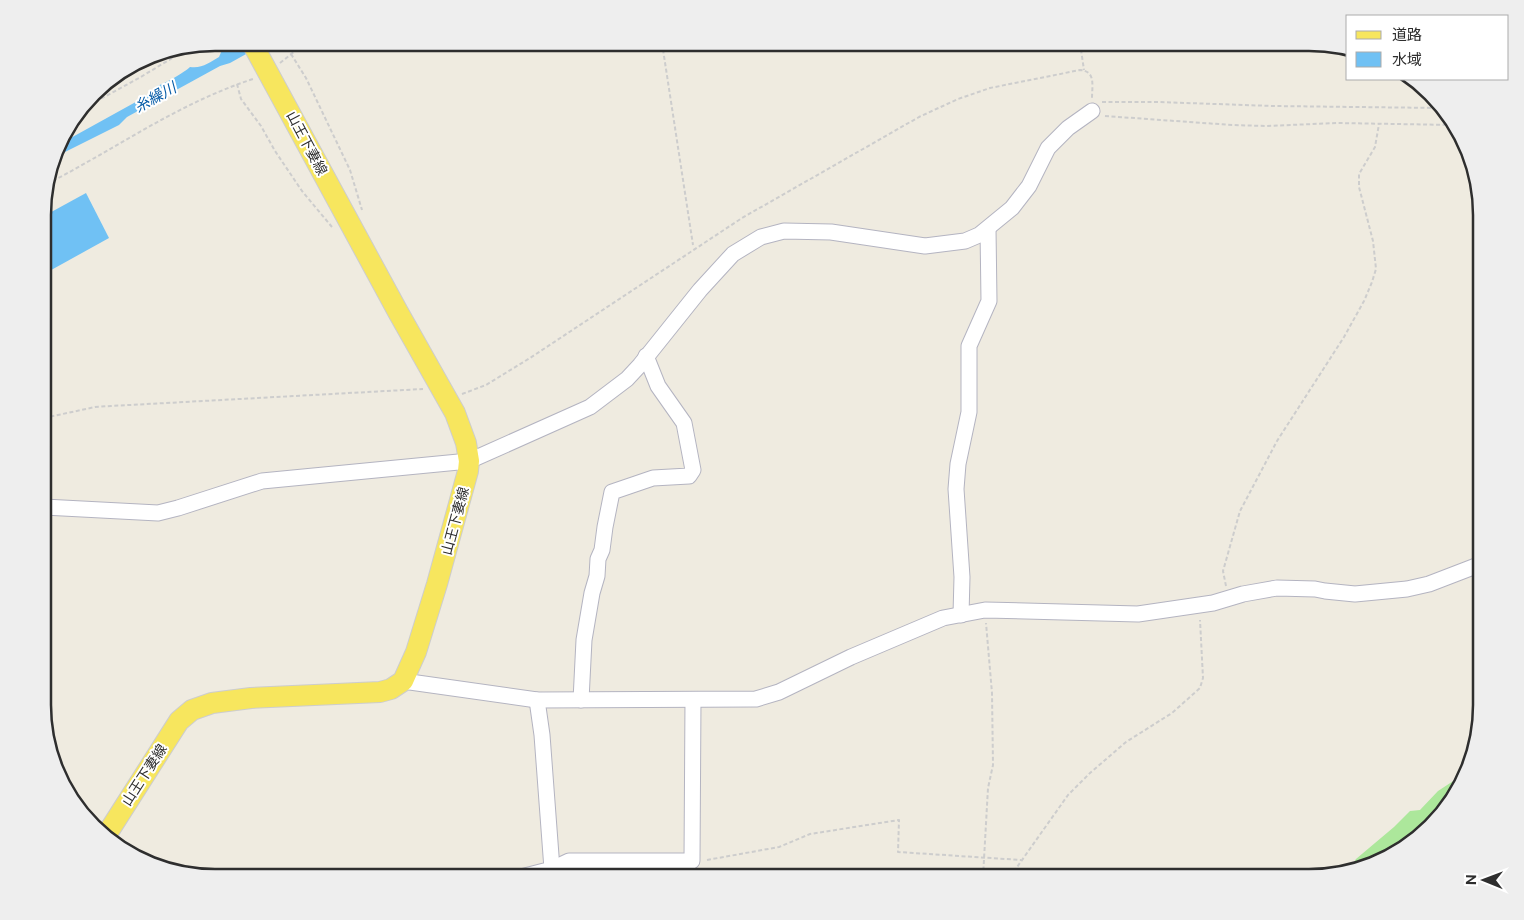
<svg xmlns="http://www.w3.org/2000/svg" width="1524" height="920" viewBox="0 0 1524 920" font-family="'Public Sans','Noto Sans JP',sans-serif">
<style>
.green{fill:#ace79b}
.water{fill:#70c1f4}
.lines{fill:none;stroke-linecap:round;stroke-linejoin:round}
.minor-casing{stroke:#b4b4c1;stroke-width:17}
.major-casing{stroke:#cdcdcd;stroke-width:22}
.path{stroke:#cdcdcd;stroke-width:2;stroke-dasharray:4 2.5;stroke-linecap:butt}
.minor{stroke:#fff;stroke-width:15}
.major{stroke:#f7e65e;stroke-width:20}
.labels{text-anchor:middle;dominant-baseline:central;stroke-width:4;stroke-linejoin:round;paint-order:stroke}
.street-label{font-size:14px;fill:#2e2e2e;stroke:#fff}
.water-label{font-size:15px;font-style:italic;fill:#085da8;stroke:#fff}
.rim{fill:none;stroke:#2e2e2e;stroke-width:2.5}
</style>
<rect width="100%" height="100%" fill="#efebe0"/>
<path class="green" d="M1464,774L1458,792L1396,854L1350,868L1356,859L1394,827L1410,811L1420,810L1438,791Z"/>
<g class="water">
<path d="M234,43H266L230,63L220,66L127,117L119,125L55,157L58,145L152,93L157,86C164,84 185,72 190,67C202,69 210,62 219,57L222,50Z"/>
<path d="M86,193L109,238L44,274V216Z"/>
</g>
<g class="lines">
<defs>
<g id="minor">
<path d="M44,507L158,513L178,508L262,481L469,461L590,407L627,379L640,365L700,290L733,254L761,237L784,231L831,232L925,246L965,241L979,235L1012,208L1029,186L1048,148L1068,128L1092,111"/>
<path d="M961,615L962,577L956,489L958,464L969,412V346L989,301L988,229"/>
<path d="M403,681L537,700L756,699L779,692L851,657L943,618L985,610L1138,614L1213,603L1243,594L1277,588L1315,589L1325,591L1355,594L1407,589L1429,584L1481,564"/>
<path d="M581,700L584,640L592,593L597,576L598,559L602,550L605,527L612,492L653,478L689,476L693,470L684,423L658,386L646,356"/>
<path d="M552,869L569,861H692L693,700"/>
<path d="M521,877L552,869L542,735L537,700"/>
</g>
<path id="major" d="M107,834L179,721L192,710L212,703L251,698L380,692L391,689L403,681L416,652L437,584L468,471L469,461L466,443L455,413L398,312L252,43"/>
</defs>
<use href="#minor" class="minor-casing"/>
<use href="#major" class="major-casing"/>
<g class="path">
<path d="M662,43L693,245"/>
<path d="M1080,43L1084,70"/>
<path d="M291,54L306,78L350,170L362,210"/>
<path d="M280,63L305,43"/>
<path d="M237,84L241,99L261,126L275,151L302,191L332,227"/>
<path d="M1102,102H1158L1273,106L1440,108"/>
<path d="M84,108L139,78L189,48"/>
<path d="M1105,116L1232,125L1266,126L1337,123L1455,125"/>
<path d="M47,184C115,149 179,103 253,79"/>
<path d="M462,394L486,385L530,358L742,218L919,117L958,99L990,88L1080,70C1096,71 1092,86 1092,98"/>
<path d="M44,418L95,407L111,406L423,389"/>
<path d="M1226,586L1223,571L1240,511L1277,441L1344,337L1364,301L1372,282L1376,269L1373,241L1359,187V174L1375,147L1379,124"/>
<path d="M707,860L779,847L810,834L899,820L898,852L1021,860"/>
<path d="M983,877L988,788L993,765L992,693L986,623"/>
<path d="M1010,877L1068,795L1090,773L1126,742L1172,713L1200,688L1203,678L1200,620"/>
</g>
<use href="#minor" class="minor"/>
<use href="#major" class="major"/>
</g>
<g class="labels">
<g class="street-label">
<text transform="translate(307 143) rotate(62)">山王下妻線</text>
<text transform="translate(455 521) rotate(-75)">山王下妻線</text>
<text transform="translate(144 775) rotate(-57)">山王下妻線</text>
</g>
<g class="water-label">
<text transform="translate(155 97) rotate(-29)">糸繰川</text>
</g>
</g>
<path d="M0 0H1524V920H0ZM215 51H1309A164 164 0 0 1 1473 215V705A164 164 0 0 1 1309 869H215A164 164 0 0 1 51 705V215A164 164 0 0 1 215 51Z" fill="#eee" fill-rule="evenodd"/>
<path class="rim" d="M215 51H1309A164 164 0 0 1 1473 215V705A164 164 0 0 1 1309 869H215A164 164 0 0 1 51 705V215A164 164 0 0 1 215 51Z"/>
<rect x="1346" y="15" width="162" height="65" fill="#ffffff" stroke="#ababab"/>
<rect x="1356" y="31" width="25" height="8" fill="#f7e65e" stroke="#ababab"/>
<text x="1392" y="40" font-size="15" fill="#2e2e2e">道路</text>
<rect x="1356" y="52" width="25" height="15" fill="#70c1f4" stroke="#ababab"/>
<text x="1392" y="65" font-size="15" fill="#2e2e2e">水域</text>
<g transform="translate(1484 880) rotate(271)" stroke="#ffffff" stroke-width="4" paint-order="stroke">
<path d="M0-4L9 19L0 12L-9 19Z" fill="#2e2e2e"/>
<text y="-8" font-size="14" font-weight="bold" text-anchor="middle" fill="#2e2e2e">N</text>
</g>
</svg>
